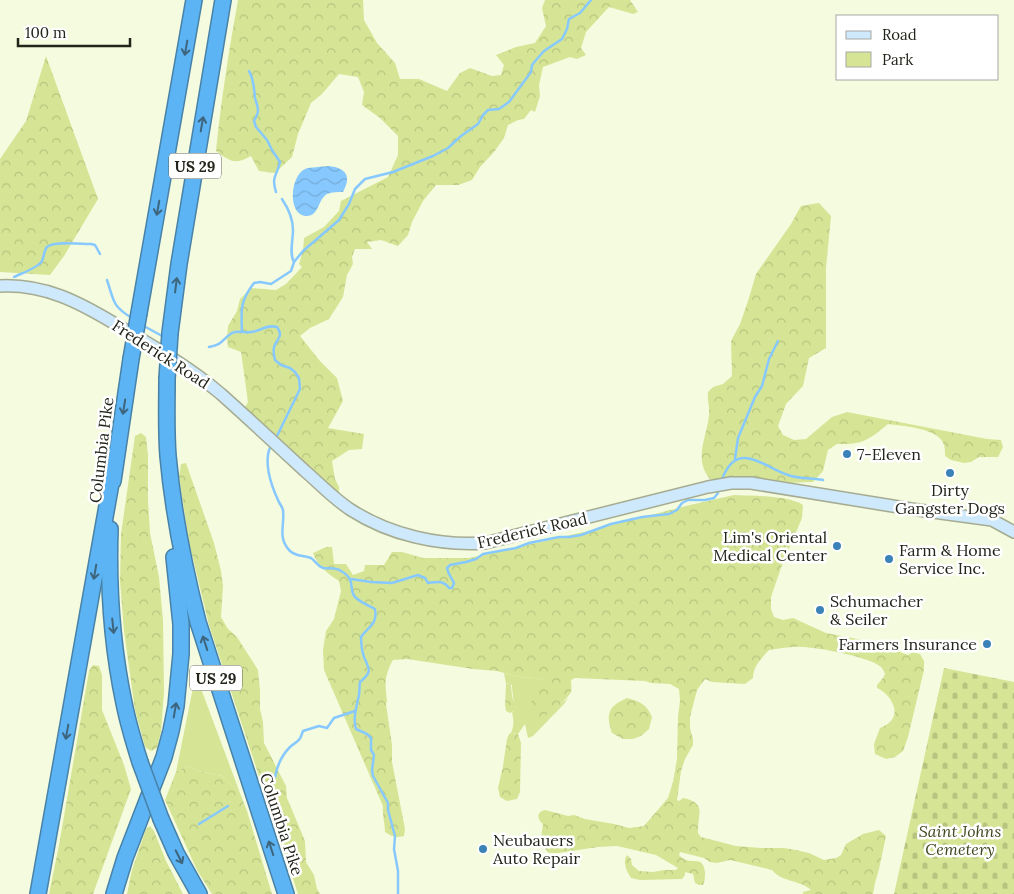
<svg xmlns="http://www.w3.org/2000/svg" width="1014" height="894" viewBox="0 0 1014 894" font-family="Lora,serif">
<style>
.green{fill:#d5e595}
.forest{fill:url(#forest-crowns)}
.cemetery{fill:url(#cemetery-stones)}
.water{fill:url(#water-waves)}
.lines{fill:none;stroke-linecap:round;stroke-linejoin:round}
.stream{stroke:#87c9fe;stroke-width:2.5}
.secondary-casing{stroke:#a6ac91;stroke-width:14}
.motorway-casing{stroke:#4882a8;stroke-width:18}
.secondary{stroke:#cee8fc;stroke-width:11}
.motorway{stroke:#5cb4f4;stroke-width:15}
.motorway-bridge-casing{stroke:#4882a8;stroke-width:18;stroke-linecap:butt}
.motorway-bridge{stroke:#5cb4f4;stroke-width:15}
.oneway{stroke:#3d657d}
.poi-dot{fill:#3a82b7;stroke:#fff;stroke-width:2}
.labels{text-anchor:middle;dominant-baseline:central;stroke-width:5;stroke-linejoin:round;paint-order:stroke}
.shield{fill:#fff;stroke:#65665f;stroke-width:1}
.shield-label{font-size:15px;font-weight:bold;fill:#23251b}
.street-label{font-size:16px;fill:#23251b;stroke:#fff}
.poi-label{font-size:16px;fill:#23251b;stroke:#fff;text-anchor:start}
.park-label{font-size:16px;font-style:italic;fill:#414820;stroke:#fff}
</style>
<defs>
<pattern id="forest-crowns" width="20" height="18" patternUnits="userSpaceOnUse" patternTransform="scale(1.25)"><rect width="20" height="18" fill="#d5e595"/><path d="M2 6a3 3 0 1 1 6 0M12 15a3 3 0 1 1 6 0" fill="none" stroke="#b7c480"/></pattern>
<pattern id="cemetery-stones" width="16" height="16" patternUnits="userSpaceOnUse" patternTransform="scale(1.25)"><rect width="16" height="16" fill="#d5e595"/><path d="M2 7V4a2 2 0 0 1 4 0v3zM10 15v-3a2 2 0 0 1 4 0v3z" fill="#b7c480"/></pattern>
<pattern id="water-waves" width="16" height="10" patternUnits="userSpaceOnUse" patternTransform="scale(1.25)"><rect width="16" height="10" fill="#87c9fe"/><path d="M0 5q4-4 8 0t8 0" fill="none" stroke="#74acd9"/></pattern>
</defs>
<rect width="100%" height="100%" fill="#f4fbdf"/>
<g class="green">
<path d="M504,673L519,677L536,678L546,680L545,683L549,713L568,698L564,704L533,736L528,738L525,724L518,734L511,733C514,726 514,720 512,713L514,711C515,702 512,695 512,685L508,683L506,684Z"/>
<path d="M195,678L200,686L240,793L222,776L200,771L187,766L176,772Z"/>
</g>
<g class="forest">
<path d="M238,0H363L364,20L377,43L395,63L400,79H419L447,91L460,73L470,68L492,76L501,75L504,65L496,55L516,47L535,43L546,26L542,8L545,0H630L638,12L633,14L609,7L586,32L581,48L586,55L577,59L570,57L543,67L539,85L540,96L535,112L531,110L524,119L518,120L508,125L504,138L494,152L480,167L472,180L458,185H436L423,201L412,222L408,235L398,246L381,240L367,242L372,249H355L352,257L353,264L347,275L343,297L329,319L310,328L300,336L320,361L337,378L343,401L328,428L364,434L362,449L349,450L332,461L335,479L339,487V502L242,413L248,402L241,352L228,347L227,338L228,326L237,311L240,299L251,288L276,290L286,284L302,267L299,264L303,251L304,238L324,227L339,211L341,201L388,177L398,155V136L380,118L362,105L364,92L358,77L339,74L322,94L311,103L298,134L292,157L275,173L259,171L251,156C235,165 231,162 216,151C221,100 229,50 238,0Z"/>
<path d="M46,56L98,199L64,256L50,275L0,272V159L26,121Z"/>
<path d="M819,203L831,216L826,268V348L809,358L803,386L786,404L778,426L783,435L794,440L806,439L832,417L847,412L987,439L1001,440L1003,447L998,457H979L971,462L964,463L951,460L945,456C945,453 945,448 944,445C940,428 902,426 888,424C869,440 862,445 837,444L828,450L823,471L813,482L785,483L746,479H710C693,459 707,437 709,415C710,408 707,400 708,392L713,387L723,384L732,376L731,341L740,324L748,301L756,274L791,224L801,206Z"/>
<path d="M141,433L146,437L148,455V500L150,533L159,577L163,620L164,692L161,732L157,748L151,751L145,747L135,710L124,631L120,581L121,534L135,436Z"/>
<path d="M186,463L214,543L221,571L223,586L221,617L228,629L237,637L258,670L260,690V709L263,722L264,743L286,786L287,798L305,841L306,862L314,875L317,889L320,894H298L209,625L189,542L179,476L181,464Z"/>
<path d="M734,495C752,496 788,495 803,505L802,518L782,565L771,597V609L774,617L783,620L793,618L826,633L873,642L908,655L913,652L920,654L924,661V670L908,737L903,751L895,757L886,759L875,754L874,744L880,728C885,726 890,723 893,718C899,707 887,692 877,688V685L883,678L885,674C884,671 883,669 881,667C871,657 816,647 801,647C791,646 779,649 769,650C762,658 753,666 753,678L745,684L712,682L705,679L697,690L690,717V728L693,739V745L685,759L681,771L677,800L679,801L683,798C708,803 697,815 698,833L701,837L736,846L761,848H784L796,850L809,853L824,860L836,858L841,855L846,844L863,834L879,830L886,836L879,869L875,883L873,894H803V892L811,890C798,879 781,882 772,870L730,860L717,863L710,862L704,858L680,852L679,855C681,857 683,859 686,860C696,863 703,857 705,872C705,877 705,881 703,885H699L695,883L693,874L685,872V875L682,879L640,880L631,878C627,871 622,863 627,855L631,859L632,865L639,871L653,872L664,870H676L678,868L656,855L617,846L598,847L558,853H549C540,844 541,836 543,824C537,819 536,812 545,810L568,816L574,815L585,819L614,824L629,828L644,826L668,798L673,782L677,759L678,716L680,701L679,689L670,684L651,683L645,681L575,678L571,680C571,684 572,687 571,692C567,699 545,720 536,718C535,718 534,717 533,717L531,705L534,687L545,683V680L536,678L519,677L497,671L473,669L407,659L393,660C384,676 385,684 387,701L386,704L392,745V762L405,829L404,836C396,838 392,837 385,832C385,823 382,815 383,806L324,670L323,650L326,631L334,619L341,591L339,581C328,574 318,566 313,553L326,547H332L334,564H346L353,575L364,571L365,565H384L392,552H402L423,558H469L584,532L690,505Z"/>
<path d="M93,665L99,666L102,675V710L124,765L131,789L93,894H49L59,845L89,671Z"/>
<path d="M510,683C512,687 511,690 512,695C513,702 516,704 514,711L510,713L506,711L505,705L506,684Z"/>
<path d="M627,698C641,702 646,704 652,717L649,729L641,736L633,739H623L612,733C605,713 609,706 627,698Z"/>
<path d="M511,733L518,734L521,743L520,792L517,799L507,801L500,797L498,788L503,766L507,739L509,734Z"/>
<path d="M187,766L200,771L222,776L240,793L247,811L272,894H212L197,870L165,800L176,772Z"/>
<path d="M150,826L154,831L166,861L183,894H127L132,870L146,829Z"/>
</g>
<path class="cemetery" d="M944,668L1014,682V894H894Z"/>
<path class="water" d="M329,166C346,168 352,176 343,192C338,192 332,192 327,194C318,199 319,216 307,216C288,217 289,177 305,169C310,167 322,167 329,166Z"/>
<g class="lines">
<g class="stream">
<path d="M249,71C254,79 254,89 255,98C256,102 258,106 258,110C258,114 256,117 254,121L256,127L267,140L272,150L280,162C277,176 271,176 276,192"/>
<path d="M282,199C288,208 293,218 293,230C293,240 289,254 294,262"/>
<path d="M14,277C22,273 38,268 42,261C44,257 44,250 47,247C54,241 81,244 91,244L95,245L100,254"/>
<path d="M107,280C114,301 112,306 132,318"/>
<path d="M142,325L164,337"/>
<path d="M242,332C241,310 240,301 254,283L260,282L271,284L291,271L294,262L303,251L339,220L349,204L355,189L365,179L393,172L433,156L448,148L461,136L478,124L483,115L488,110L499,109L509,102L531,72L532,65L537,59L544,51L562,39L567,29L569,19L580,13L591,0"/>
<path d="M209,347C224,344 221,340 232,333C238,330 245,333 251,332C261,331 267,324 277,327C284,337 277,338 274,347C273,352 274,356 275,360L281,365L290,368L295,372L299,378L300,389L275,440"/>
<path d="M272,444C262,459 271,485 278,500C279,503 282,506 283,510C285,525 277,538 290,551C296,557 304,555 311,558C316,561 317,566 323,568C330,569 335,567 341,571C357,580 348,589 355,597C360,602 369,606 375,609C378,624 368,627 361,637C361,644 362,651 364,657C370,670 372,672 360,682C359,688 360,694 358,699C356,709 353,719 356,729L367,734L371,738V750L374,755L372,770L373,776L388,803V810L395,836L394,849L398,871V894"/>
<path d="M735,459L738,438L755,397L762,386L769,359L778,341"/>
<path d="M723,477C738,440 764,467 788,475C799,479 812,478 823,480"/>
<path d="M351,579L371,582L392,583L418,575L425,578L428,583C437,582 443,580 449,588H452L454,583C452,578 448,574 447,568L450,565L466,562L476,559L483,554L516,548L529,543L559,537H569L581,535L611,524L642,517L669,514L677,510L682,503L688,500H705L714,498L718,493"/>
<path d="M275,777C277,766 282,755 290,747C298,740 299,743 303,731L319,726L327,728L334,718L355,711"/>
<path d="M199,824L228,806"/>
</g>
<defs>
<path id="secondary" d="M0,286C45,284 79,302 117,325C153,346 189,367 221,394C249,419 277,445 305,471C320,484 334,499 351,510C390,535 439,546 485,543L708,487L731,483H751L911,509L992,520L1014,532"/>
<g id="motorway">
<path d="M139,313L194,0"/>
<path d="M170,333L179,264L223,0"/>
<path d="M167,379C167,405 166,430 168,456C173,512 184,567 198,622L286,894"/>
<path d="M113,481L131,359"/>
<path d="M110,529C108,587 112,646 124,703C128,723 134,743 140,762"/>
<path d="M161,819L176,853L199,894"/>
<path d="M38,894L113,472"/>
<path d="M114,894L125,858L164,757L171,731L176,706L181,654V624L174,557"/>
</g>
</defs>
<use href="#secondary" class="secondary-casing"/>
<use href="#motorway" class="motorway-casing"/>
<use href="#secondary" class="secondary"/>
<use href="#motorway" class="motorway"/>
<defs>
<g id="motorway-bridge">
<path d="M131,359L139,313"/>
<path d="M167,379L170,333"/>
<path d="M140,762L161,819"/>
</g>
</defs>
<use href="#motorway-bridge" class="motorway-bridge-casing"/>
<use href="#motorway-bridge" class="motorway-bridge"/>
</g>
<defs><path id="oneway-shaft" d="M-6 0H5M1.5-3L5.5 0L1.5 3" fill="none" stroke-width="1.6" stroke-linecap="round" stroke-linejoin="round" transform="scale(1.25)"/></defs>
<g class="oneway">
<use href="#oneway-shaft" transform="translate(186 48) rotate(100)"/>
<use href="#oneway-shaft" transform="translate(202 124) rotate(-80)"/>
<use href="#oneway-shaft" transform="translate(158 208) rotate(100)"/>
<use href="#oneway-shaft" transform="translate(176 285) rotate(-83)"/>
<use href="#oneway-shaft" transform="translate(124 407) rotate(99)"/>
<use href="#oneway-shaft" transform="translate(95 572) rotate(100)"/>
<use href="#oneway-shaft" transform="translate(113 626) rotate(84)"/>
<use href="#oneway-shaft" transform="translate(205 643) rotate(-108)"/>
<use href="#oneway-shaft" transform="translate(175 710) rotate(-80)"/>
<use href="#oneway-shaft" transform="translate(67 732) rotate(100)"/>
<use href="#oneway-shaft" transform="translate(271 848) rotate(-108)"/>
<use href="#oneway-shaft" transform="translate(179 857) rotate(63)"/>
</g>
<g class="poi-dot">
<circle cx="847" cy="454" r="5"/>
<circle cx="950" cy="473" r="5"/>
<circle cx="837" cy="546" r="5"/>
<circle cx="889" cy="559" r="5"/>
<circle cx="820" cy="610" r="5"/>
<circle cx="987" cy="644" r="5"/>
<circle cx="483" cy="849" r="5"/>
</g>
<g class="labels">
<g class="shield">
<rect x="169" y="153.5" width="52" height="25" rx="4"/>
<rect x="190" y="665.5" width="52" height="25" rx="4"/>
</g>
<g class="shield-label">
<text x="195" y="166">US 29</text>
<text x="216" y="678">US 29</text>
</g>
<g class="street-label">
<text transform="translate(161 354) rotate(33)">Frederick Road</text>
<text transform="translate(101 450) rotate(-83)">Columbia Pike</text>
<text transform="translate(532 530) rotate(-13)">Frederick Road</text>
<text transform="translate(282 824) rotate(72)">Columbia Pike</text>
</g>
<g class="poi-label">
<text x="857" y="454">7-Eleven</text>
<text x="950" y="490" text-anchor="middle">Dirty<tspan x="950" dy="18">Gangster Dogs</tspan></text>
<text x="827" y="537" text-anchor="end">Lim's Oriental<tspan x="827" dy="18">Medical Center</tspan></text>
<text x="899" y="550">Farm &amp; Home<tspan x="899" dy="18">Service Inc.</tspan></text>
<text x="830" y="601">Schumacher<tspan x="830" dy="18">&amp; Seiler</tspan></text>
<text x="977" y="644" text-anchor="end">Farmers Insurance</text>
<text x="493" y="840">Neubauers<tspan x="493" dy="18">Auto Repair</tspan></text>
</g>
<g class="park-label">
<text x="960" y="831">Saint Johns<tspan x="960" dy="18">Cemetery</tspan></text>
</g>
</g>
<rect x="836" y="15" width="162" height="65" fill="#ffffff" stroke="#a7a8a4"/>
<rect x="846" y="31" width="25" height="8" fill="#cee8fc" stroke="#a7a8a4"/>
<text x="882" y="40" font-size="15" fill="#23251b">Road</text>
<rect x="846" y="52" width="25" height="15" fill="#d5e595" stroke="#a7a8a4"/>
<text x="882" y="65" font-size="15" fill="#23251b">Park</text>
<path d="M18 38v8h112v-8" fill="none" stroke="#23251b" stroke-width="2.5"/>
<text x="25" y="38" font-size="15" fill="#23251b" stroke="#ffffff" stroke-width="4" paint-order="stroke">100 m</text>
</svg>
